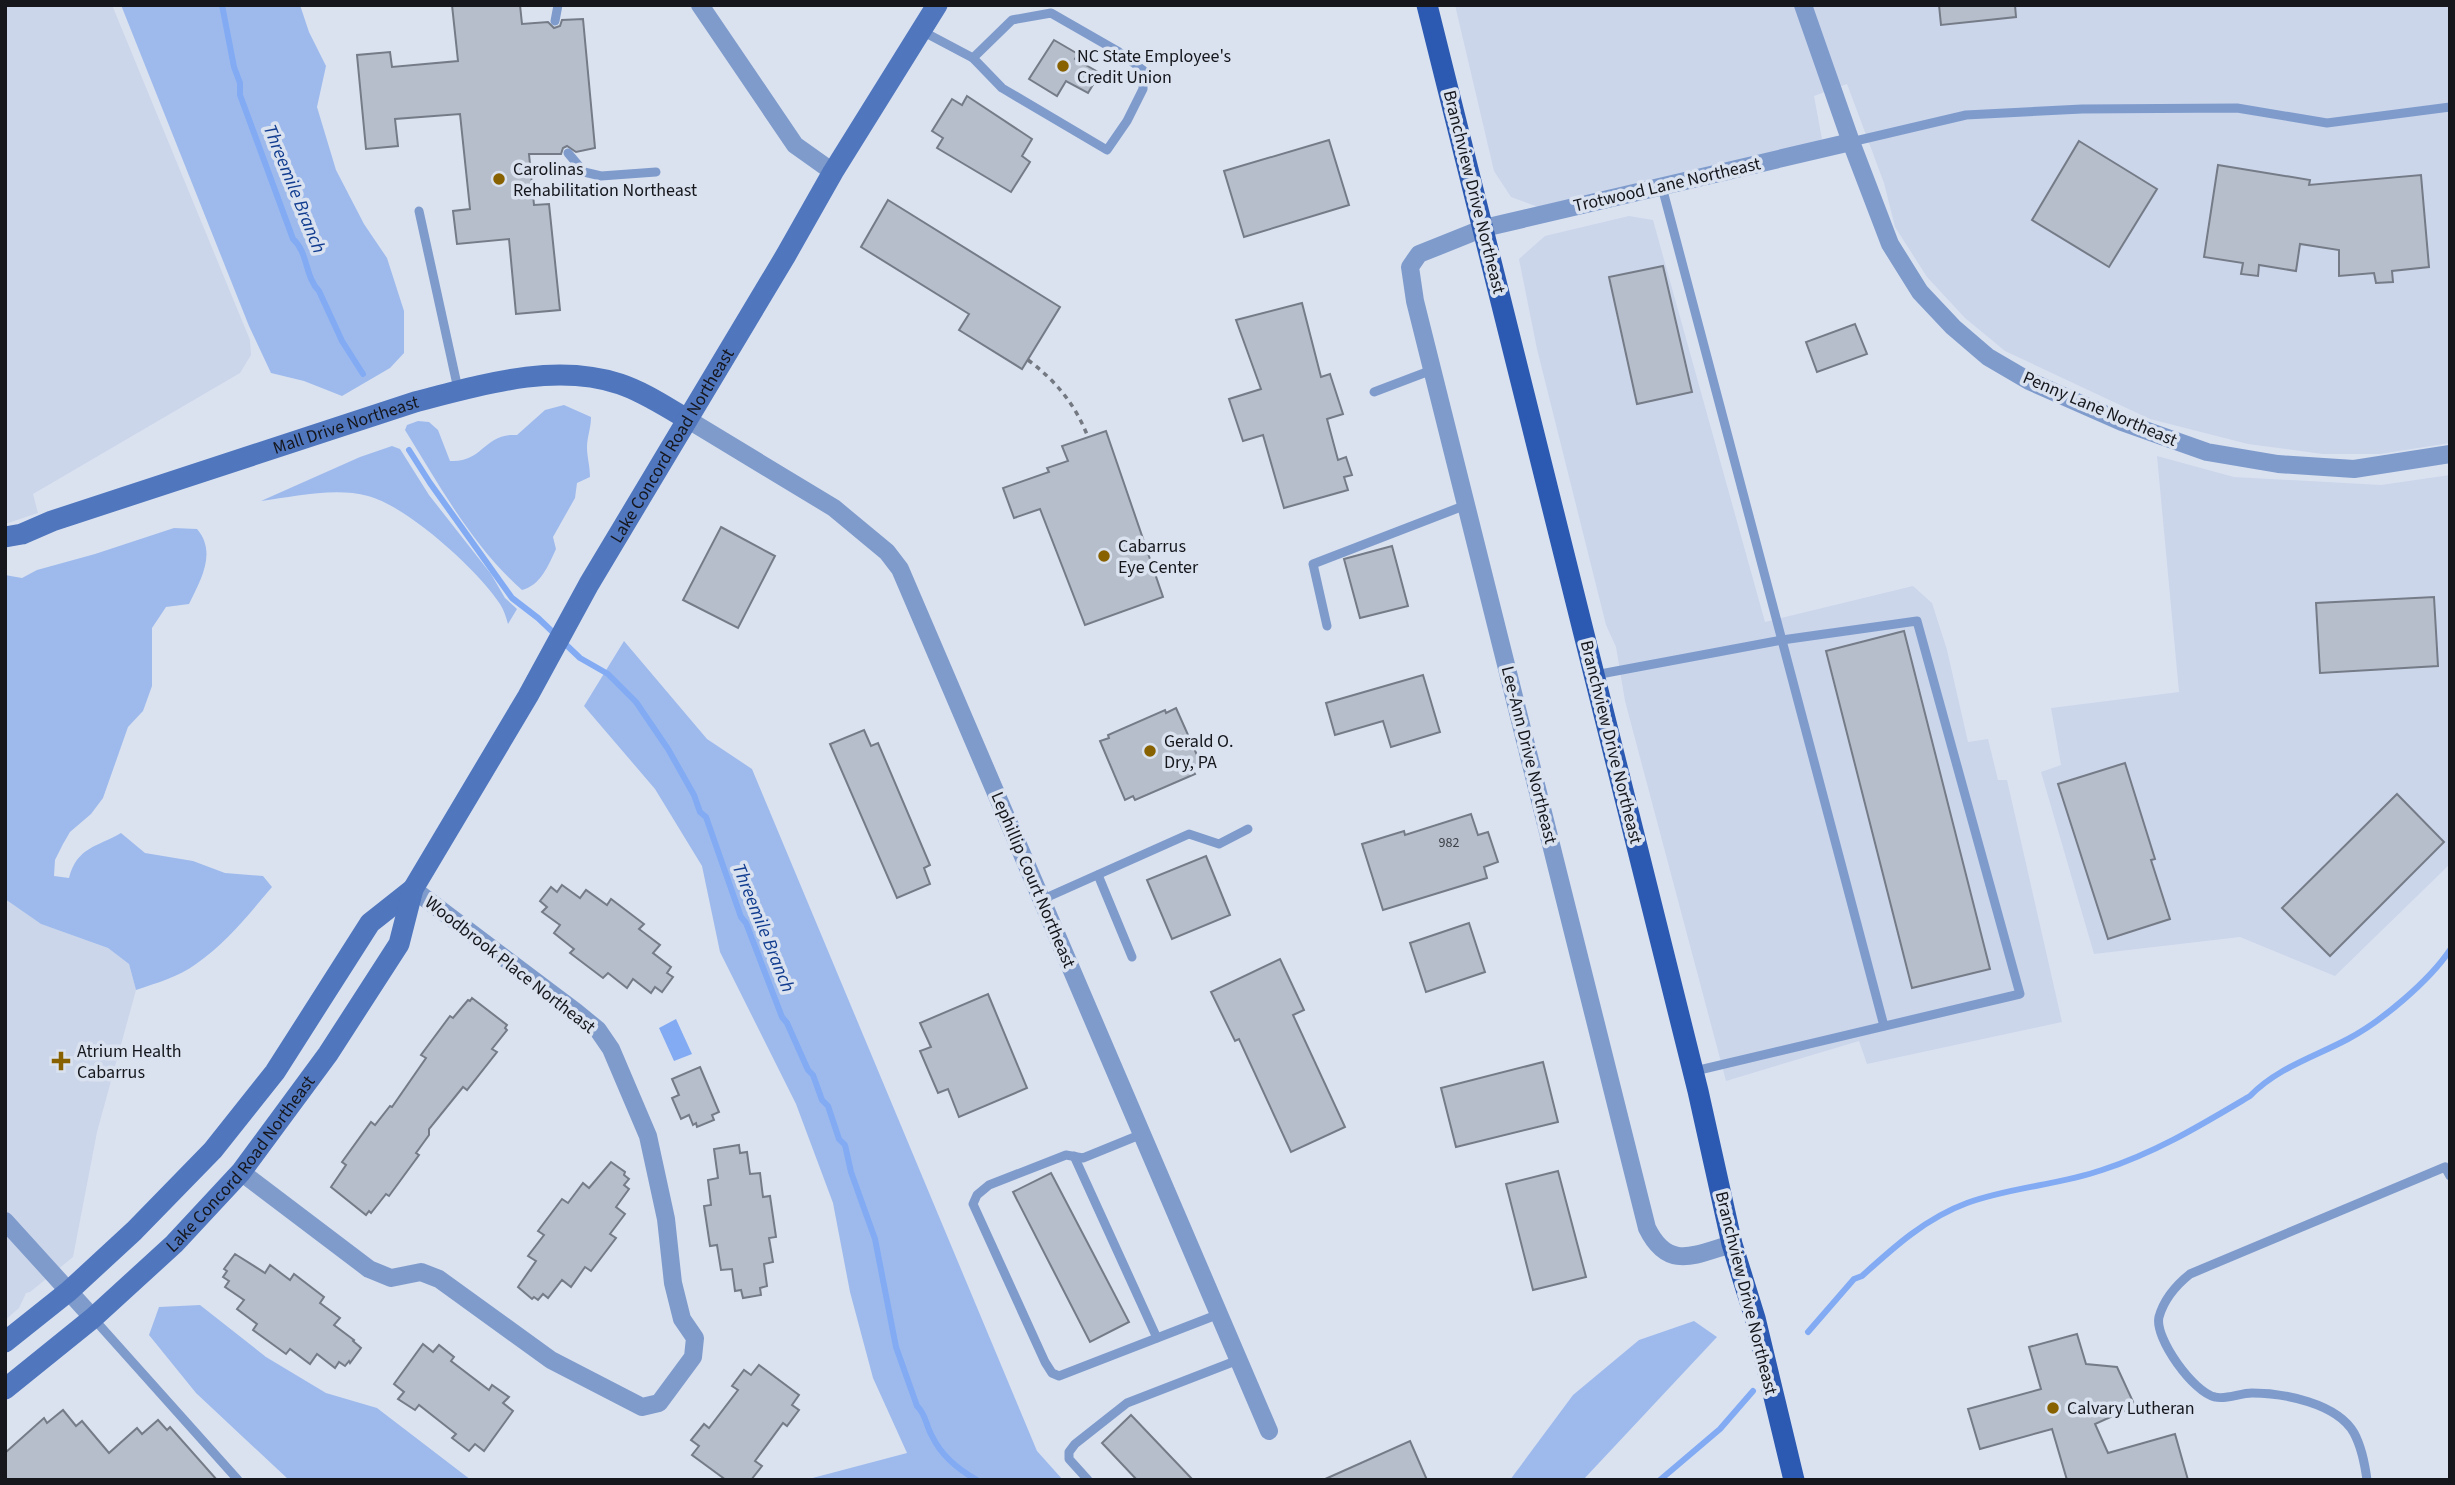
<svg xmlns="http://www.w3.org/2000/svg" width="2455" height="1485" viewBox="0 0 2455 1485" font-family="'Source Sans 3',sans-serif">
<style>
.built{fill:#cbd6eb}
.green{fill:#9ebaec}
.water{fill:#82abf4}
.lines{fill:none;stroke-linecap:round;stroke-linejoin:round}
.stream{stroke:#82abf4;stroke-width:6}
.building{fill:#b6becb;stroke:#757c88;stroke-width:2}
.path{stroke:#737881;stroke-width:3.5;stroke-dasharray:5 5;stroke-linecap:butt}
.lane{stroke:#7f9bcc;stroke-width:9}
.street{stroke:#7f9bcc;stroke-width:18}
.secondary{stroke:#5076be;stroke-width:21}
.primary{stroke:#2c5ab2;stroke-width:21}
.poi-dot{fill:#886200;stroke:#dae2f0;stroke-width:2.5}
.labels{text-anchor:middle;dominant-baseline:central;stroke-width:7;stroke-linejoin:round;paint-order:stroke}
.number-label{font-size:14px;fill:#3d4148}
.poi-label{font-size:18px;fill:#15171c;stroke:#dae2f0;text-anchor:start}
.street-label{font-size:18px;fill:#15171c;stroke:#dae2f0}
.water-label{font-size:19px;font-style:italic;fill:#113c8f;stroke:#dae2f0}
</style>
<rect width="100%" height="100%" fill="#dae2f0"/>
<g class="built">
<path d="M5,5H112L250,340L251,355L240,373L33,494L38,513L5,524Z"/>
<path d="M1455,5H2450V443L2380,454H2323L2248,444L2150,419L2005,351L1965,318L1927,277L1895,227L1884,183L1847,84L1814,96L1822,139L1799,150L1538,207L1511,197L1494,171Z"/>
<path d="M1629,216L1653,220L1765,622L1913,586L1932,603L1947,650L1968,742L1988,739L1998,780H2007L2062,1022L1867,1064L1859,1041L1726,1081L1625,701L1616,647L1606,625L1537,349L1519,259L1545,236Z"/>
<path d="M2157,456L2234,477L2381,485L2450,475V864L2335,976L2240,937L2094,954L2041,772L2061,765L2051,708L2179,692Z"/>
<path d="M5,899L41,924L108,948L129,964L136,990L97,1132L73,1257L30,1292L26,1293L19,1308L5,1320Z"/>
</g>
<g class="green">
<path d="M121,5H300L309,32L326,66L317,107L336,170L364,224L387,258L404,311V353L390,368L342,396L304,381L271,373L249,326Z"/>
<path d="M564,405L591,417C591,428 587,437 587,447C587,457 590,466 590,477L577,483L575,498L553,537L556,549C548,566 541,585 522,590C473,547 439,485 405,430L407,425L418,421L429,422L438,430L450,461C483,463 484,433 517,435L545,410Z"/>
<path d="M392,446L400,449L429,495L491,574L505,598L517,609L508,624C506,617 504,610 500,604C478,570 407,506 368,496C334,487 294,497 261,501L360,457Z"/>
<path d="M174,528L197,529C217,552 201,580 189,604L166,607L152,628V686L143,711L128,727L103,798L91,814L70,832L63,844L55,860L54,876L69,878C77,847 97,847 121,833L145,853L193,861L225,873L263,876L272,887C249,914 226,943 196,964C179,977 156,983 136,990L129,964L108,948L41,924L5,899V575L22,578L37,570L95,554Z"/>
<path d="M624,641L707,739L752,769L1037,1451L1063,1480H805L907,1453L873,1378L850,1292L833,1203L796,1104L720,952L702,866L655,789L584,706Z"/>
<path d="M200,1305L266,1357L326,1393L377,1408L471,1480H289L196,1393L149,1335L159,1307Z"/>
<path d="M1694,1321L1717,1337L1583,1480H1510L1573,1395L1639,1340Z"/>
</g>
<path class="water" d="M676,1019L692,1054L674,1061L659,1028Z"/>
<g class="lines">
<g class="stream">
<path d="M222,5L234,67L240,83V95L293,239C308,252 305,277 319,291L342,341L363,374"/>
<path d="M409,450L430,483L512,598L538,618L580,658L608,674L636,702L668,749L694,795L700,812L706,817L741,917L746,923L782,1017L787,1023L808,1070L813,1075L822,1100L828,1106L839,1139L845,1145L851,1172L875,1239L896,1347L917,1406C926,1414 926,1426 932,1436C941,1455 959,1470 977,1480"/>
<path d="M1808,1332L1854,1279L1862,1276C1894,1247 1926,1218 1967,1203C2011,1187 2059,1185 2102,1170C2157,1152 2201,1125 2250,1096C2277,1068 2314,1057 2348,1039C2382,1021 2429,981 2450,950"/>
<path d="M1660,1480L1720,1429L1753,1391"/>
</g>
</g>
<g class="building">
<path d="M452,5H520L522,24L548,22L554,28L560,26L562,20L583,19L595,148L576,152L567,146L563,148L561,154H529L534,205L549,204L560,310L516,314L509,239L457,244L453,211L470,209L460,114L395,119L398,146L366,149L357,55L390,52L392,67L458,61Z"/>
<path d="M1939,5H2015L2016,17L1941,25Z"/>
<path d="M1054,40L1078,54L1075,59L1100,73L1088,93L1066,81L1057,96L1029,79Z"/>
<path d="M967,96L1032,139L1022,156L1030,162L1011,192L937,148L943,138L932,131L952,99L962,105Z"/>
<path d="M1329,140L1349,205L1244,237L1224,171Z"/>
<path d="M2079,141L2157,189L2109,267L2032,220Z"/>
<path d="M2218,165L2310,180L2309,185L2421,175L2429,267L2392,271L2393,282L2376,283L2374,273L2339,276V250L2300,244L2296,271L2259,265L2258,276L2241,274L2243,263L2204,257Z"/>
<path d="M888,200L1060,307L1022,369L959,330L969,314L861,247Z"/>
<path d="M1663,266L1692,392L1637,404L1609,277Z"/>
<path d="M1302,303L1321,377L1330,374L1343,414L1327,419L1338,460L1346,457L1352,475L1344,477L1348,490L1284,508L1263,435L1243,441L1229,399L1261,389L1236,320Z"/>
<path d="M1855,324L1867,354L1817,372L1806,342Z"/>
<path d="M1106,431L1163,597L1085,625L1040,509L1014,518L1003,488L1049,472L1047,468L1068,461L1062,446Z"/>
<path d="M721,527L775,556L738,628L683,600Z"/>
<path d="M1392,546L1408,606L1360,618L1344,559Z"/>
<path d="M2434,597L2438,666L2320,673L2316,603Z"/>
<path d="M1904,631L1990,969L1912,988L1826,651Z"/>
<path d="M1423,675L1440,732L1391,747L1383,721L1335,735L1326,703Z"/>
<path d="M1176,708L1201,764L1192,769L1195,774L1135,800L1133,796L1125,800L1100,741L1109,738L1108,735L1165,710L1166,713Z"/>
<path d="M864,730L871,746L878,743L930,865L924,868L930,884L897,898L830,744Z"/>
<path d="M2125,763L2155,859L2151,860L2170,919L2108,939L2058,784Z"/>
<path d="M2397,794L2444,842L2330,956L2282,908Z"/>
<path d="M1471,814L1478,835L1488,832L1498,862L1484,867L1487,878L1383,910L1362,844L1404,831L1405,835Z"/>
<path d="M1206,856L1230,915L1172,939L1147,880Z"/>
<path d="M562,885L580,898L586,890L607,905L611,899L644,924L639,929L660,945L653,953L671,967L667,973L673,977L662,992L655,987L651,993L633,979L627,988L608,973L603,978L570,953L574,949L554,933L560,925L542,912L547,907L540,901L551,887L557,892Z"/>
<path d="M1469,923L1485,972L1426,992L1410,943Z"/>
<path d="M1280,959L1304,1010L1293,1015L1345,1127L1291,1152L1239,1039L1235,1041L1211,992Z"/>
<path d="M988,994L1027,1088L959,1117L948,1089L938,1093L920,1051L931,1047L920,1023Z"/>
<path d="M472,998L507,1025L505,1028L507,1030L492,1049L497,1052L467,1090L463,1087L429,1129V1135L416,1153L419,1155L389,1196L386,1194L371,1213L369,1211L366,1215L331,1187L346,1165L342,1162L371,1122L375,1125L390,1106L392,1107L426,1058L421,1055L450,1016L453,1018L468,1000L470,1001Z"/>
<path d="M1543,1062L1558,1122L1456,1147L1441,1088Z"/>
<path d="M700,1067L719,1112L712,1115L714,1120L697,1127L696,1123L693,1125L689,1115L681,1119L672,1098L679,1095L672,1079Z"/>
<path d="M739,1145L740,1153L747,1152L750,1174L760,1173L763,1197L770,1196L776,1237L769,1238L773,1262L764,1264L767,1286L760,1288L761,1295L743,1298L741,1290L735,1291L732,1269L721,1270L717,1245L710,1246L704,1206L711,1205L708,1180L718,1178L714,1149Z"/>
<path d="M611,1162L625,1172L624,1175L629,1179L624,1185L629,1189L616,1207L625,1214L610,1234L616,1238L591,1271L585,1267L571,1287L562,1280L548,1298L543,1294L538,1300L534,1297L532,1299L518,1287L536,1261L528,1256L544,1235L538,1231L562,1199L568,1203L583,1183L589,1188Z"/>
<path d="M1558,1171L1586,1277L1533,1290L1506,1184Z"/>
<path d="M1051,1173L1129,1322L1090,1342L1013,1192Z"/>
<path d="M235,1254L265,1273L270,1265L290,1280L294,1274L324,1297L320,1303L340,1318L334,1325L354,1340L353,1341L361,1348L350,1363L349,1361L345,1366L339,1362L335,1368L317,1354L310,1364L290,1349L286,1354L253,1330L257,1324L237,1309L244,1300L225,1287L229,1281L223,1277L227,1271L224,1269Z"/>
<path d="M2077,1334L2086,1364L2117,1367L2135,1406L2095,1424L2108,1453L2175,1434L2188,1480H2067L2052,1429L1980,1449L1968,1409L2041,1389L2029,1347Z"/>
<path d="M423,1344L433,1352L439,1345L454,1357L451,1361L489,1390L492,1385L509,1397L503,1403L513,1411L484,1451L475,1444L469,1451L452,1438L456,1434L419,1405L415,1410L398,1399L404,1392L394,1384Z"/>
<path d="M759,1365L799,1395L792,1405L799,1410L787,1426L783,1423L755,1461L762,1466L751,1480H726L692,1455L699,1446L691,1440L704,1424L709,1428L738,1390L732,1386L744,1370L751,1375Z"/>
<path d="M63,1410L76,1426L82,1421L109,1453L137,1428L142,1434L158,1420L167,1430L170,1427L217,1480H5V1453L44,1418L47,1423Z"/>
<path d="M1131,1415L1193,1480H1137L1102,1443Z"/>
<path d="M1410,1441L1427,1480H1323Z"/>
</g>
<g class="lines">
<path class="path" d="M1028,360C1056,381 1075,404 1088,437"/>
<g class="lane">
<path d="M1051,13L1119,52L1143,70V89L1127,121L1107,150L1002,88L973,58L1012,20Z"/>
<path d="M555,21L558,5"/>
<path d="M922,31L973,58"/>
<path d="M1851,142L1966,115L2082,109L2237,108L2327,123L2450,107"/>
<path d="M568,153L584,172L601,176L656,172"/>
<path d="M1662,187L1884,1026"/>
<path d="M419,211L458,389"/>
<path d="M1374,392L1432,370"/>
<path d="M1327,626L1313,564L1466,505"/>
<path d="M1595,675L1782,640L1917,621L2020,994L1695,1071"/>
<path d="M1098,875L1132,957"/>
<path d="M1041,900L1189,834L1219,844L1248,829"/>
<path d="M1142,1134L1083,1158L1066,1155L989,1185L977,1195L973,1204L1045,1362L1052,1373L1059,1376L1219,1314"/>
<path d="M1074,1156L1157,1338"/>
<path d="M93,1318L238,1480"/>
<path d="M1088,1480L1069,1459V1452L1075,1444L1127,1403L1238,1360"/>
<path d="M2367,1480C2365,1465 2361,1446 2354,1433C2337,1403 2283,1393 2252,1393C2240,1393 2226,1400 2215,1397C2194,1393 2154,1338 2159,1317C2164,1299 2175,1286 2190,1274L2445,1167L2450,1176"/>
</g>
<g class="street">
<path d="M700,5L795,145L833,172"/>
<path d="M1803,5L1851,142L1890,244L1920,292L1953,327L1988,357L2029,381L2122,422L2207,452L2278,464L2354,469L2450,454"/>
<path d="M687,419L834,508L887,552L900,569L1269,1431"/>
<path d="M241,1172L369,1269L391,1278L421,1272L439,1279L551,1360L642,1407L659,1403L693,1357L695,1338L682,1319L673,1283L666,1219L648,1136L611,1049L598,1030L576,1012L413,889"/>
<path d="M5,1221L93,1318"/>
<path d="M1732,1244C1694,1255 1668,1271 1647,1228L1415,301L1410,267L1419,254L1484,228L1851,142"/>
</g>
<g class="secondary">
<path id="s1" d="M5,537L22,534L52,521L415,402C481,385 554,362 620,384C644,392 666,407 687,419"/>
<path d="M5,1342L69,1291L134,1231L213,1150L275,1072L370,923L413,889"/>
<path id="s2" d="M5,1389L93,1318L174,1244L241,1172L328,1054L399,944L413,889L528,696L589,584L786,255L833,172L937,5"/>
</g>
<path class="primary" d="M1427,5L1698,1091L1732,1244L1755,1318L1794,1480"/>
</g>
<g class="poi-dot">
<circle cx="1063" cy="66" r="7"/>
<circle cx="499" cy="179" r="7"/>
<circle cx="1104" cy="556" r="7"/>
<circle cx="1150" cy="751" r="7"/>
<path d="M57.5 1050.5h7v7h7v7h-7v7h-7v-7h-7v-7h7z"/>
<circle cx="2053" cy="1408" r="7"/>
</g>
<g class="labels">
<g class="number-label">
<text x="1449" y="843">982</text>
</g>
<g class="poi-label">
<text x="1077" y="56">NC State Employee's<tspan x="1077" dy="21">Credit Union</tspan></text>
<text x="513" y="169">Carolinas<tspan x="513" dy="21">Rehabilitation Northeast</tspan></text>
<text x="1118" y="546">Cabarrus<tspan x="1118" dy="21">Eye Center</tspan></text>
<text x="1164" y="741">Gerald O.<tspan x="1164" dy="21">Dry, PA</tspan></text>
<text x="77" y="1051">Atrium Health<tspan x="77" dy="21">Cabarrus</tspan></text>
<text x="2067" y="1408">Calvary Lutheran</text>
</g>
<g class="street-label">
<text transform="translate(1667 185) rotate(-13)">Trotwood Lane Northeast</text>
<text transform="translate(1474 192) rotate(76)">Branchview Drive Northeast</text>
<text transform="translate(2100 409) rotate(23)">Penny Lane Northeast</text>
<text stroke="none"><textPath href="#s1" startOffset="359">Mall Drive Northeast</textPath></text>
<text stroke="none"><textPath href="#s2" startOffset="1169">Lake Concord Road Northeast</textPath></text>
<text transform="translate(1611 742) rotate(76)">Branchview Drive Northeast</text>
<text transform="translate(1529 755) rotate(76)">Lee-Ann Drive Northeast</text>
<text transform="translate(1033 880) rotate(67)">Lephillip Court Northeast</text>
<text transform="translate(510 965) rotate(38)">Woodbrook Place Northeast</text>
<text stroke="none"><textPath href="#s2" startOffset="327">Lake Concord Road Northeast</textPath></text>
<text transform="translate(1746 1293) rotate(76)">Branchview Drive Northeast</text>
</g>
<g class="water-label">
<text transform="translate(294 189) rotate(68)">Threemile Branch</text>
<text transform="translate(763 928) rotate(68)">Threemile Branch</text>
</g>
</g>
<rect width="2455" height="1485" fill="none" stroke="#15171c" stroke-width="14"/>
</svg>
